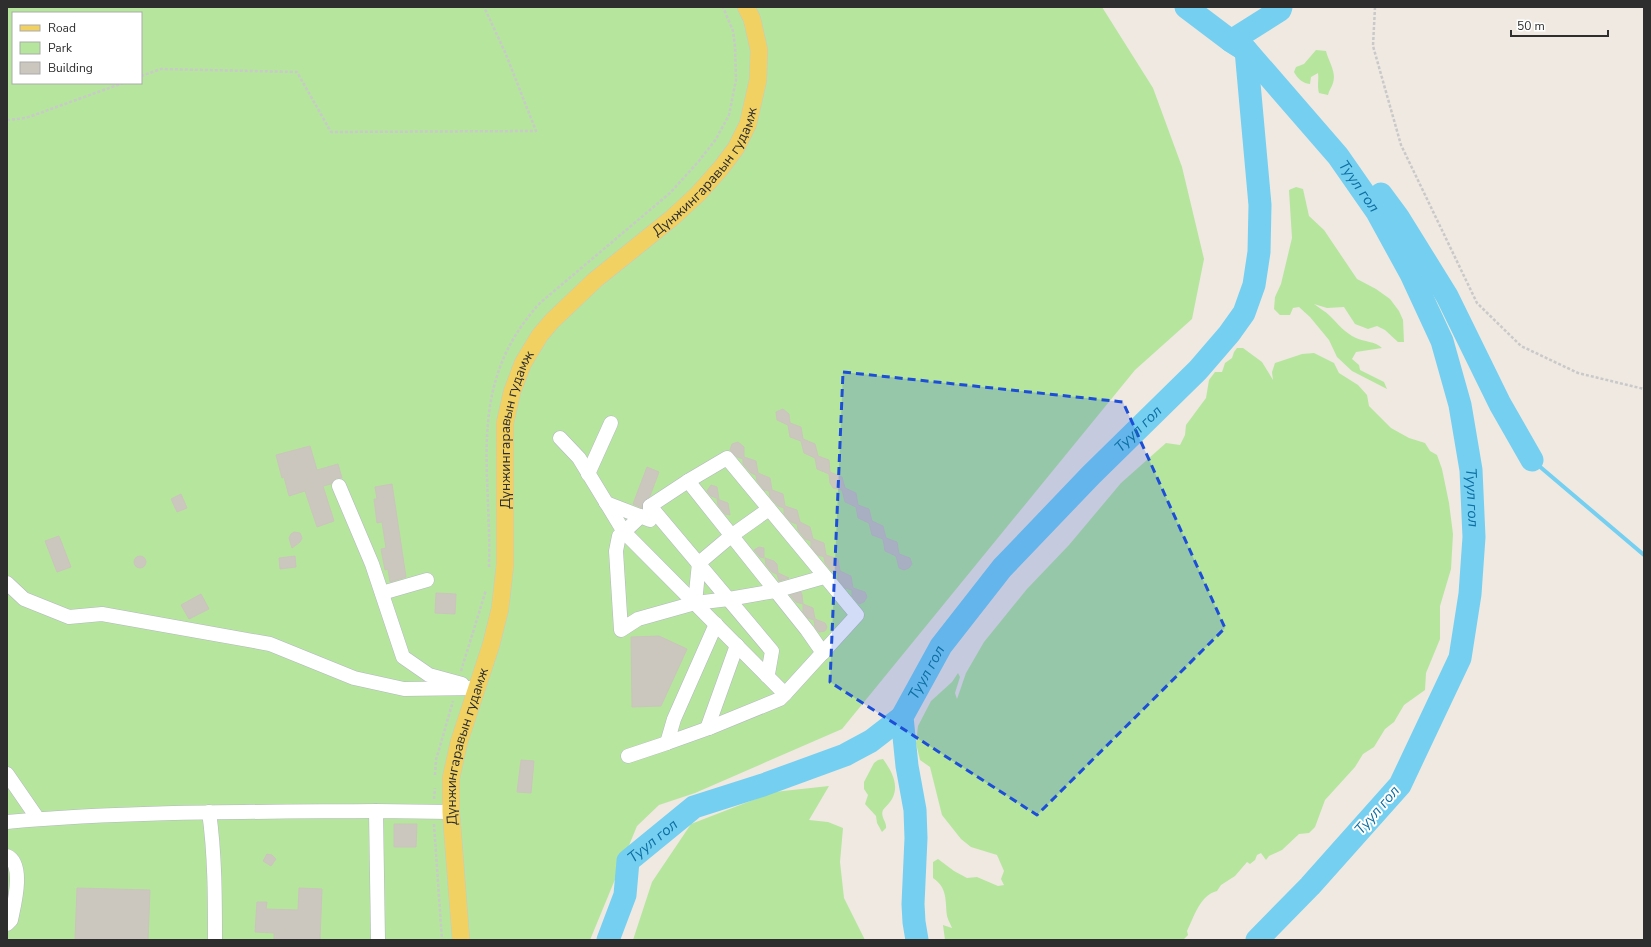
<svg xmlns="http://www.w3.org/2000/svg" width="1651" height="947" viewBox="0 0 1651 947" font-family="'Nunito Sans',sans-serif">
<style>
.green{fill:#b6e59e;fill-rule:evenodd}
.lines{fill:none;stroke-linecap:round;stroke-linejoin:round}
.stream{stroke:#75cff0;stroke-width:4}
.river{stroke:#75cff0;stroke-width:23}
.building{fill:#cbc7bf;stroke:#cbc5ba}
.minor-casing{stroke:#b4b7c1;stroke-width:15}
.major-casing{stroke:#c9c9c9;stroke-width:18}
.path{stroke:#c9c9c9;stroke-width:2.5;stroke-dasharray:3 2;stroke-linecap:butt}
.minor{stroke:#fff;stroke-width:14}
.major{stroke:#f2d163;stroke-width:17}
.marked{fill:#1d4ed8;fill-opacity:0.2;stroke:#1d4ed8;stroke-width:3;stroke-dasharray:8 5;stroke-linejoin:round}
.labels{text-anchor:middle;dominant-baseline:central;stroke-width:4;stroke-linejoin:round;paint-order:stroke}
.street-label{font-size:14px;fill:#2e2e2e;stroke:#fff}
.water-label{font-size:15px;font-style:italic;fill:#0d6fa3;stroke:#fff}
</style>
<rect width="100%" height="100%" fill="#efe9e1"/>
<g class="green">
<path d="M7,7H1102L1153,88L1182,167L1204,259L1192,319L1135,370L842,729L695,793L659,805L637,826L590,940H7ZM13,13H141V83H13Z"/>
<path d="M1316,50L1326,51C1328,60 1337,73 1333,83C1332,87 1329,90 1328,95L1319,93C1317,85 1319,80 1318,73L1311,77L1310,84C1302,83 1298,79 1294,72L1296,67L1304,64Z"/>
<path d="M1296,187L1303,189L1309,216L1324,230L1357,279L1376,289L1390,299L1399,311L1403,320L1404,342H1398L1385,330L1377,326L1368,329L1355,324L1344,307L1327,308L1314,304C1319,308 1325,311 1330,316C1338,324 1345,333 1356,338C1364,342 1375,341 1382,348L1356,352L1352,359L1359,365L1360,370L1384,382L1387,389L1352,371L1337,357L1329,340L1310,317L1299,307L1293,308L1290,315H1280L1274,309L1275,297L1281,284L1292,238L1289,190Z"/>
<path d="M1237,348H1243L1262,362L1273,380L1272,372L1275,363L1302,354L1314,353L1334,363L1339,373L1358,385L1367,395L1369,406L1391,428L1409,438L1425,443L1430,451L1437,455L1442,469L1449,503L1453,534L1451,569L1440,606V639L1426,673L1425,690L1404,705L1394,722L1385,729L1374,747L1363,754L1355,767L1325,800L1315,827L1309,833L1299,834L1282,850L1269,856L1266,860L1261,853L1257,855L1255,860L1250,864L1247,862L1235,876L1221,885L1217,891C1200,895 1194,917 1187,931L1188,935L1183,940H945L943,925L952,928C951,925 948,920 947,916C945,901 948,888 933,878V862L938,859L954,871L967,878L977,877L998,886L1004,885L1001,879L1004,871L997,855L971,847L961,839L942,815L930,767L920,760L916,743L918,726L931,701L952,682L958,673L960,677L955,693L957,699L966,673L984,642L1027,589L1069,545L1121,483L1166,443L1180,445L1185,435L1186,425L1206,398L1209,380L1215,372H1222L1225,363L1232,358L1234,352Z"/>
<path d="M883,759C891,770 899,784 893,797C891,802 886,806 883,810C880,817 887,822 886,828L882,832L877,823L876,816L865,804L868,795L864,789V782L874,763L878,760Z"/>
<path d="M829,786L809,820L828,822L843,828L840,862L844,898L865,940H633L652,882L691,824L774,792Z"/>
</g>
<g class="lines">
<path class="stream" d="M1532,460L1644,555"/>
<g class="river">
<path id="s1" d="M1186,7L1231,41L1246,50L1338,156L1377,212L1411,274L1442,341L1460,405L1471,470L1474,537L1470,594L1460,658L1400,785L1310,886L1257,940"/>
<path d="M1242,48L1231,41L1280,10L1281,7"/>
<path d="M1381,194L1398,217L1447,296L1500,404L1532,460"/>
<path id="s2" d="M608,940L625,895L628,861L694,807L763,785L845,755L871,741L902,717"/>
<path id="s3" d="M917,940L914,922L913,904L916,838L915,810L907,766L902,717L941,646L1002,568L1091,475L1198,370L1229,334L1244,313L1254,285L1259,252L1260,205L1246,50"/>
</g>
</g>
<g class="building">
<path d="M783,409L789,414L790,423L801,427L803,439L815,444L818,456L829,460L830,472L842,477L845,488L856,493L858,505L869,509L872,521L883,526L886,538L897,542L899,554L910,558L912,564L909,568L904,570L899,568L896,556L885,551L883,539L872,535L869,523L858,518L856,507L845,502L842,490L833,488L830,483L829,474L817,469L815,458L804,453L801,441L790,437L788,425L777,420L776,412Z"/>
<path d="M738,442L744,447V457L756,461L758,473L770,478L772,490L783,494L785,506L797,510L800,522L810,527L813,539L824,543L826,555L838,559L840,571L851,576L853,588L865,592L867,597L864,602L859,604L852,596V590L845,588L838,579V573L832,571L825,563L824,557L818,555L811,547V541L805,539L798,530L797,524L791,522L784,514V508L778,506L770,497L769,491L764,490L757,481L756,475L751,473L743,464V459L737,457L730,450L732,444Z"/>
<path d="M310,446L317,470L338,464L342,478H336L331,484L323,486L334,521L317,527L305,491L289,496L284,477L282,478L276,455Z"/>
<path d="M647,467L659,472L650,496L643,502L642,508L633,504Z"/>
<path d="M392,484L406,577L390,582L388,569L385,570L381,549L386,548L382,522L377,523L374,499H377L375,487Z"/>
<path d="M711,485L717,487L719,499L711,496L707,491Z"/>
<path d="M181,494L187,508L177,512L171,499Z"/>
<path d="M717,499L728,503L730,515L725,514L718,505Z"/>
<path d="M294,532L300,533L302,538L300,542L292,548L289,538L291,534Z"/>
<path d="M59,536L71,567L57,572L45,541Z"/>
<path d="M759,547L764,548V558L760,557L754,550Z"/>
<path d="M295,556L296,567L280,569L279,558Z"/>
<circle cx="140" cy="562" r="6"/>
<path d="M765,558L774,561L777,564L778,573L789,578L779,581L777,574L772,572L766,565Z"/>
<path d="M801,592L802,595L803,604L796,602L790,595Z"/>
<path d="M436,593L456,594L455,614L435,613Z"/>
<path d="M201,594L209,609L189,619L181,605Z"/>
<path d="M803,604L813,608L815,619L825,623L827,627L825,631L819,632L815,627L814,620L808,618L803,612Z"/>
<path d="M659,636L687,649L661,706L632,707L631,637Z"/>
<path d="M521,760L534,761L531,793L517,792Z"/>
<path d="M394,824H417L416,847H394Z"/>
<path d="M267,854L272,855L276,859L271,866L263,861Z"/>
<path d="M77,888L150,890L148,940H75Z"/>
<path d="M299,888L322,889L320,940H274V933L255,932L257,902H267L266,909L298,910Z"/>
</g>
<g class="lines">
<defs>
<g id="minor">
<path d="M560,438L579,458L624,532L619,536L616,551L621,630L638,619L695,603L729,599L775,591L824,577"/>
<path d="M588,474L611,423"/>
<path d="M688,481L807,630L823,653"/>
<path d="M339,486L372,564L403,657L429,675L462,684"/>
<path d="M606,503L650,520V506L688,481L727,458L857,615L785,694L624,532L641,516"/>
<path d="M650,506L772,651L768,674L767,676"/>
<path d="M7,583L24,599L69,617L102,614L270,644L354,678L404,689L476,688"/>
<path d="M382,593L427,580"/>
<path d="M695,603L699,563L731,536L769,509"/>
<path d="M716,624L674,719L667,743L709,728L780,699L785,694"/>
<path d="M709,728L708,726L737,645"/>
<path d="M628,756L667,743"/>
<path d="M7,774L38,819"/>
<path d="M209,812C215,854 215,898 215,940"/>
<path d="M7,822C130,811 253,812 376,811"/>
<path d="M7,856C25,864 14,905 11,920L7,924"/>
<path d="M378,940L376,811L451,812"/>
</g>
<g id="major">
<path id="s4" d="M461,940L451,812V778L459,742L491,645L500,609L505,565V423L512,392L523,363L540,335L552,321L595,280L672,218L698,194L721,168L736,148L748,124L758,80L759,50L752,19L746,7"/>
</g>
</defs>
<use href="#minor" class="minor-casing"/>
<use href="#major" class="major-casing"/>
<g class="path">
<path d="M1375,7L1373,46L1401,145L1477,303L1521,346L1578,373L1644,389"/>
<path d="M141,76L161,69L297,72L331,132L536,131L505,52L484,7"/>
<path d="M7,120L26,118L123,83"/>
<path d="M489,567C492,468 465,385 540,303L670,193L699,161L716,139L729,115L736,80L735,46L733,31L723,7"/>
<path d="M461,671L486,590"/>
<path d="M435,775L436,760L453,701"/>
<path d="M434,799L435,788"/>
<path d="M434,824L442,940"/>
</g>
<use href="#minor" class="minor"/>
<use href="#major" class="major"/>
</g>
<path class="marked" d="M843,372L1123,402L1225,628L1037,815L830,682Z"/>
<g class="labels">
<g class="street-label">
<text stroke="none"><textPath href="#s4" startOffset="855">Дүнжингаравын гудамж</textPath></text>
<text stroke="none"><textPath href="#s4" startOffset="520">Дүнжингаравын гудамж</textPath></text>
<text stroke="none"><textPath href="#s4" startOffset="196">Дүнжингаравын гудамж</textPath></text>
</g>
<g class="water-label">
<text stroke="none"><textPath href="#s1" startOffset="251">Туул гол</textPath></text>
<text stroke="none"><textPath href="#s3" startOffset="599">Туул гол</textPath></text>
<text stroke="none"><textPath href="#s1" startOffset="587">Туул гол</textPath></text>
<text stroke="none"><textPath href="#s3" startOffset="275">Туул гол</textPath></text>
<text transform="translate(1377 810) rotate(-49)">Туул гол</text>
<text stroke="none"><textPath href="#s2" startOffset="114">Туул гол</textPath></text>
</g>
</g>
<rect width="1651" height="947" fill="none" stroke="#2e2e2e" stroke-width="16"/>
<rect x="12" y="12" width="130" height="72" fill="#ffffff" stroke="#ababab"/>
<rect x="20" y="25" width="20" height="6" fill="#f2d163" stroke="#ababab"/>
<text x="48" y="32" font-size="12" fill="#2e2e2e">Road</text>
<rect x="20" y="42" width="20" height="12" fill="#b6e59e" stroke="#ababab"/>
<text x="48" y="52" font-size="12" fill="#2e2e2e">Park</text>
<rect x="20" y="62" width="20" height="12" fill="#cbc7bf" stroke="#ababab"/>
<text x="48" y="72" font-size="12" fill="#2e2e2e">Building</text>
<path d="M1511 30v6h97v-6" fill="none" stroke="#2e2e2e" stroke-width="2"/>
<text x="1517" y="30" font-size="12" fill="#2e2e2e" stroke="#ffffff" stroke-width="3" paint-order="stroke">50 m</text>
</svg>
